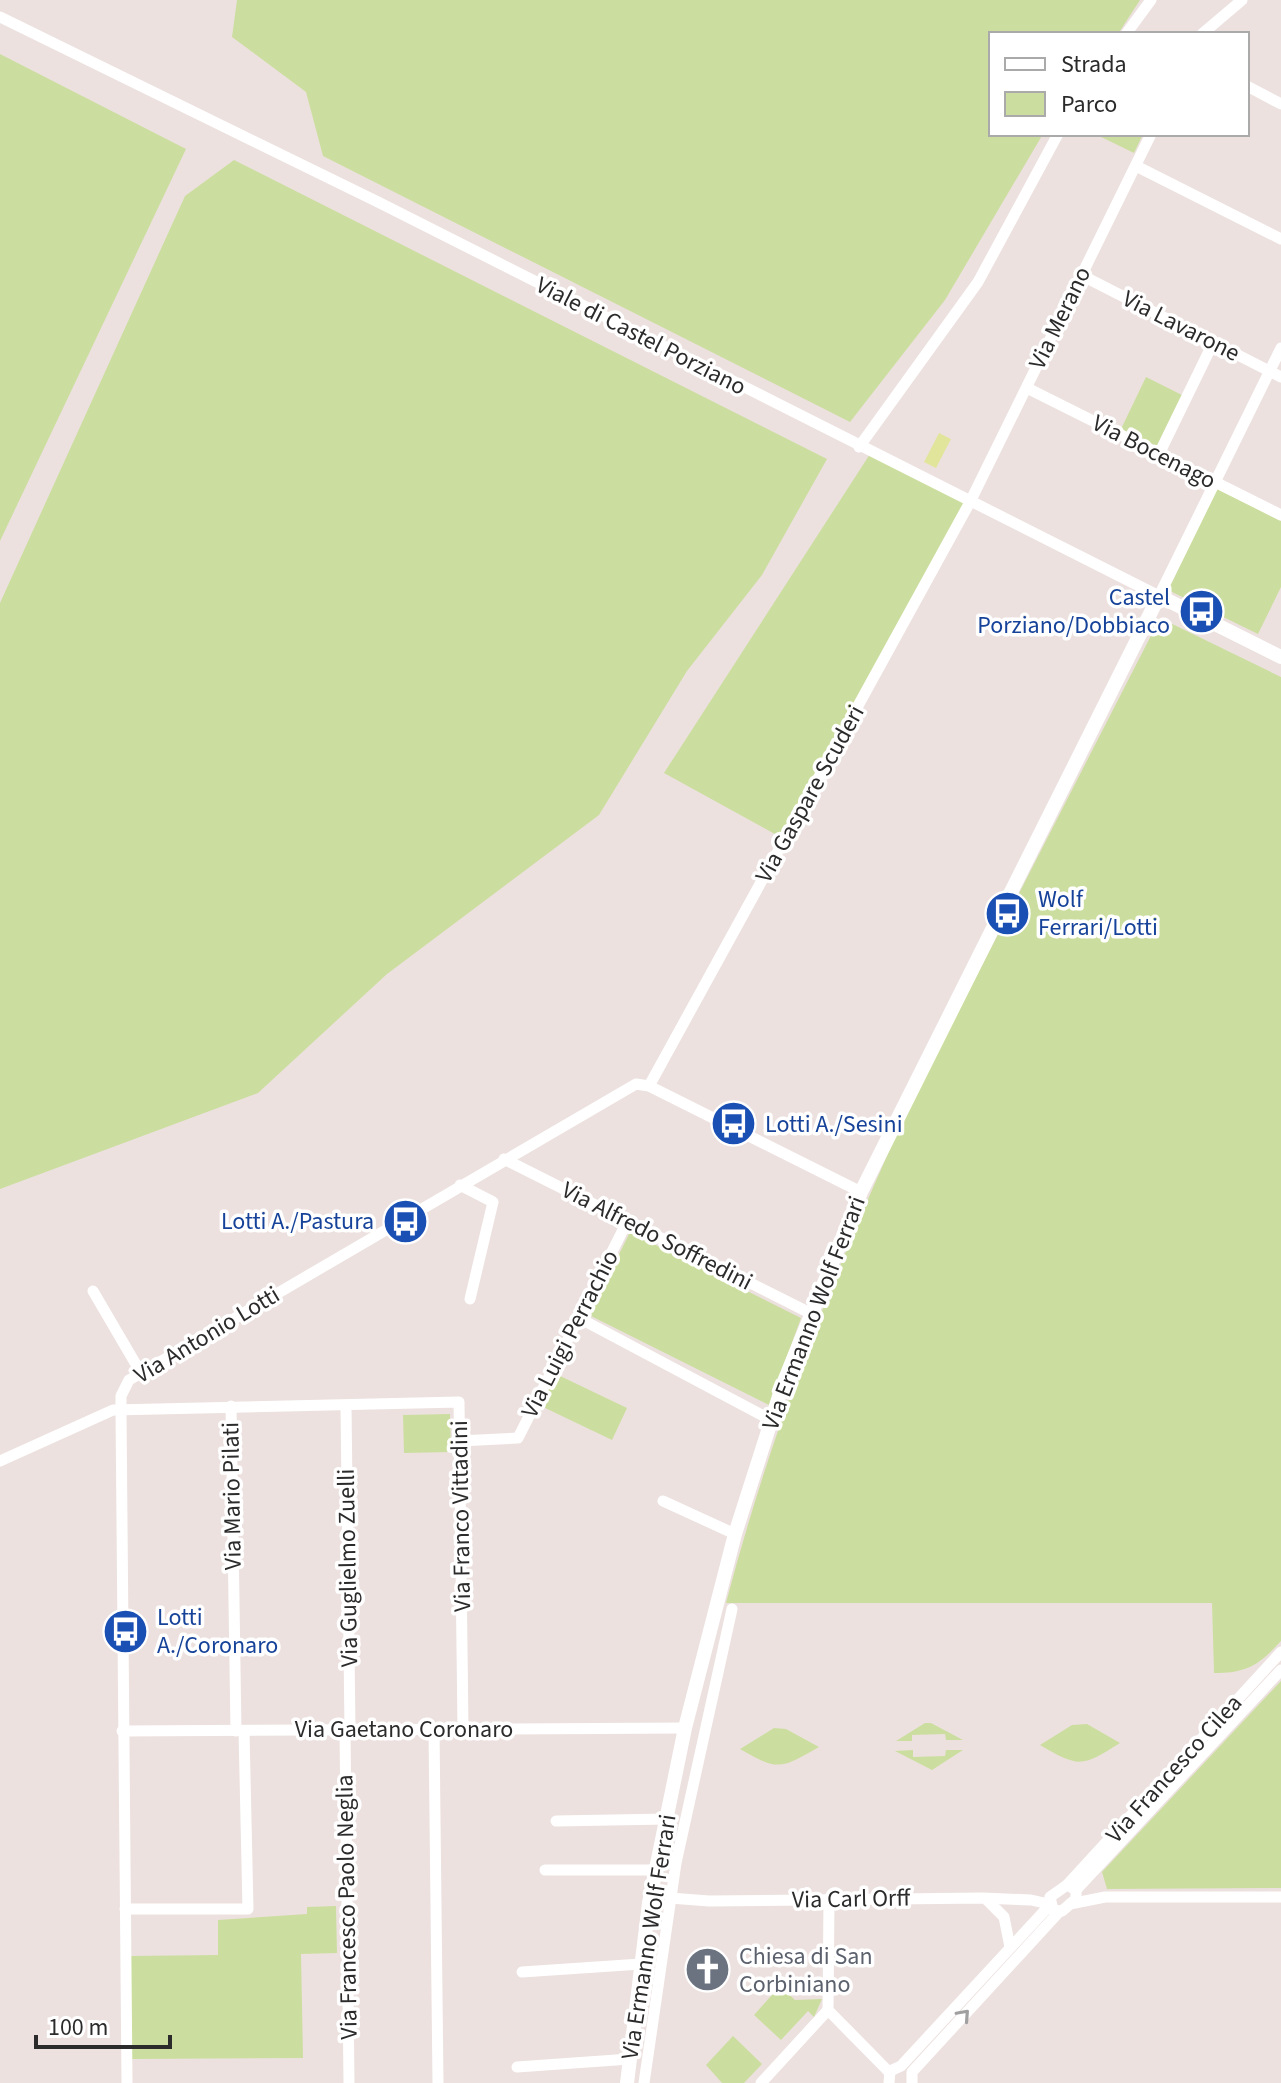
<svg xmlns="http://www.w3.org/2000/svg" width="1281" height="2083" viewBox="0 0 1281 2083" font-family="'Source Sans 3',sans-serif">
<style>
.green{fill:#ccde9f}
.pitch{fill:#e1e59c}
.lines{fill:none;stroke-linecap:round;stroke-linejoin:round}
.minor{stroke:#fff;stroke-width:11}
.tertiary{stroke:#fff;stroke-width:14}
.oneway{stroke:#a0a0a0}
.labels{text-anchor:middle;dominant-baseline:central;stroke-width:7;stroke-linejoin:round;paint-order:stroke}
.street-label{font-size:24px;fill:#2b2b2b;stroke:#fff}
.transit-label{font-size:24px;fill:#164399;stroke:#fff;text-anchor:start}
.worship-label{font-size:24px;fill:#5b616d;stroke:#fff;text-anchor:start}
</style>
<rect width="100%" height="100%" fill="#ece1df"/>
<g class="green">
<path d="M237,0H1140L1118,34H991V134H1043L945,300L850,422L323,156L306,92L232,37Z"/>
<path d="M0,54L186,149L0,541Z"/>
<path d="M1095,134H1143L1134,153Z"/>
<path d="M234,160L827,459L762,575L687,671L599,815L387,974L258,1093L0,1189V603L185,196Z"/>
<path d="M1146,377L1182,395L1157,446L1121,429Z"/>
<path d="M870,454L970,502L784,839L664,773Z"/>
<path d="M1217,489L1281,521V587L1258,634L1168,590Z"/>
<path d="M1160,618L1281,677V1641C1259,1665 1247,1673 1214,1673L1212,1603H726C770,1435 832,1276 904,1118Z"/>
<path d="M630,1232L801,1318L769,1405L589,1315Z"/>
<path d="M556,1374L627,1408L612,1440L541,1406Z"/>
<path d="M450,1414L451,1452L404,1453L403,1415Z"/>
<path d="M1281,1681V1888L1107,1889L1102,1872Z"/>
<path d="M925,1723H931L963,1740H946L945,1734L912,1735V1741H896Z"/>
<path d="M1087,1724L1120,1743C1082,1767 1079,1768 1040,1745L1072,1725Z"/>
<path d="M774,1728L786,1729L819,1747C781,1769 778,1771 740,1749Z"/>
<path d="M913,1750V1757L945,1756L946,1750H963L932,1770L895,1751Z"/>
<path d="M336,1906L337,1953L301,1954L303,2058L132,2059L130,1956L218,1955V1920L307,1914V1907Z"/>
<path d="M780,1986L795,2000L822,1999L814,2017L808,2011L781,2040L754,2015Z"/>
<path d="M733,2036L762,2064L744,2083H722L706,2065Z"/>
</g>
<path class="pitch" d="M939,433L951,439L936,468L924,462Z"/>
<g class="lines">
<g class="minor">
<path d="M0,17L378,202L1159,596L1281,348"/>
<path d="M1126,34L1151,0"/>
<path d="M1202,34L1242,0"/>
<path d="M1247,86L1281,104"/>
<path d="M1136,166L1281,239"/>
<path d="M1081,275L1281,377"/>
<path d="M1027,388L1281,515"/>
<path d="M859,447L978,282L1058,134"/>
<path d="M1159,454L1213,343"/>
<path d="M649,1086L970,502L1151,134"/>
<path d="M504,1159L810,1313"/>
<path d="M460,1185L493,1202L470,1299"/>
<path d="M93,1291L141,1373"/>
<path d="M577,1317L771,1420"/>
<path d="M231,1406L236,1731"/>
<path d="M346,1406L350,1730"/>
<path d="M459,1441L518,1438L628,1220"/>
<path d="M0,1461L113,1410L459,1402L463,1729"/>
<path d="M663,1501L735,1534"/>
<path d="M434,1729L438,2083"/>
<path d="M345,1730L349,2083"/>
<path d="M122,1731L685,1728"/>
<path d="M556,1821L667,1819"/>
<path d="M545,1870H656"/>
<path d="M1067,1885L1281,1652"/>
<path d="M1067,1885L1076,1890V1899L1062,1911L1053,1910L1050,1897Z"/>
<path d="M1076,1890L1281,1670"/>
<path d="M670,1898L709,1901L983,1898L1031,1900L1049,1904"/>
<path d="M829,1899L828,2010L890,2073"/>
<path d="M987,1900L1004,1917L1010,1947"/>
<path d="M1070,1904L1105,1897H1281"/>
<path d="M125,1909H248L244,1731"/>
<path d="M522,1972L641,1964"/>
<path d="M517,2067L630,2059"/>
<path d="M127,2083L121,1410V1396L129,1380L636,1084L649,1086L861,1192"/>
<path d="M644,2083L676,1863L732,1609"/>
<path d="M761,2083L828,2010"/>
<path d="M889,2083L890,2071L901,2066L1049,1906"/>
<path d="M912,2083V2072L1059,1912"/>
</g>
<path class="tertiary" d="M627,2083L649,1903L685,1728L735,1534L783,1384L861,1192L1159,596L1281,657"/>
</g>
<defs><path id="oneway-chevron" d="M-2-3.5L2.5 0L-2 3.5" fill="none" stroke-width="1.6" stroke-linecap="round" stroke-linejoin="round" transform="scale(2)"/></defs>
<use class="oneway" href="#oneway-chevron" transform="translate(964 2015) rotate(-48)"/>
<defs>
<symbol id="bus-disc" viewBox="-11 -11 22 22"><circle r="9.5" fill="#1a4fb4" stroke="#fff"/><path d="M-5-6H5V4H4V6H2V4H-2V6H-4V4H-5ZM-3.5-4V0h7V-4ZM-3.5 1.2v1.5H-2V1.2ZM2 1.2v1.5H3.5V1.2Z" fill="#fff"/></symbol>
<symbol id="church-disc" viewBox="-11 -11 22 22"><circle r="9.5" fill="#6b7280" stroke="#fff"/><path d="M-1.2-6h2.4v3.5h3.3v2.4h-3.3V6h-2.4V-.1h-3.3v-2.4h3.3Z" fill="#fff"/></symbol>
</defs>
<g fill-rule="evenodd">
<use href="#bus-disc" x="1176" y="586" width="51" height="51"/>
<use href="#bus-disc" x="982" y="888" width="51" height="51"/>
<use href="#bus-disc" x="708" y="1098" width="51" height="51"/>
<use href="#bus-disc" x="380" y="1196" width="51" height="51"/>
<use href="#bus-disc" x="100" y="1606" width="51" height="51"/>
<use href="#church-disc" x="682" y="1944" width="51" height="51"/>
</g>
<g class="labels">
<g class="street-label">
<text transform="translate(1060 318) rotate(-64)">Via Merano</text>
<text transform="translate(1181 326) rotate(27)">Via Lavarone</text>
<text transform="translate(641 336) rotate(27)">Viale di Castel Porziano</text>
<text transform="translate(1154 452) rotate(27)">Via Bocenago</text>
<text transform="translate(810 794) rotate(-61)">Via Gaspare Scuderi</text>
<text transform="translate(657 1236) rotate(27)">Via Alfredo Soffredini</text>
<text transform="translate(814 1313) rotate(-69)">Via Ermanno Wolf Ferrari</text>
<text transform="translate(570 1334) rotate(-63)">Via Luigi Perrachio</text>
<text transform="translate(207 1335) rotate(-31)">Via Antonio Lotti</text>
<text transform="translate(232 1496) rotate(-91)">Via Mario Pilati</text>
<text transform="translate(461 1516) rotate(-91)">Via Franco Vittadini</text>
<text transform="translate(348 1568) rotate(-91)">Via Guglielmo Zuelli</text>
<text x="404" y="1729">Via Gaetano Coronaro</text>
<text transform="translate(1174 1769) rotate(-48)">Via Francesco Cilea</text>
<text transform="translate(851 1899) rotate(-1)">Via Carl Orff</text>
<text transform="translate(347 1907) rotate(-91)">Via Francesco Paolo Neglia</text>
<text transform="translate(649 1937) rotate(-81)">Via Ermanno Wolf Ferrari</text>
</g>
<g class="transit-label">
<text x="1170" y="597" text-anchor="end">Castel<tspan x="1170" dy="28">Porziano/Dobbiaco</tspan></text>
<text x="1038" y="899">Wolf<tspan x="1038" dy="28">Ferrari/Lotti</tspan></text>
<text x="765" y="1124">Lotti A./Sesini</text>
<text x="374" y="1221" text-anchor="end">Lotti A./Pastura</text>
<text x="157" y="1617">Lotti<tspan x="157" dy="28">A./Coronaro</tspan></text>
</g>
<g class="worship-label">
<text x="739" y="1956">Chiesa di San<tspan x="739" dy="28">Corbiniano</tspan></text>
</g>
</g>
<rect x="989" y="32" width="260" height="104" fill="#ffffff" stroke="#aaaaaa" stroke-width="2"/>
<rect x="1005" y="58" width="40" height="12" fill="#ffffff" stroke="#aaaaaa" stroke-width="2"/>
<text x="1061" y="72" font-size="24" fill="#2b2b2b">Strada</text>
<rect x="1005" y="92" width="40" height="24" fill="#ccde9f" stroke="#aaaaaa" stroke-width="2"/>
<text x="1061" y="112" font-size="24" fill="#2b2b2b">Parco</text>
<path d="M36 2035v12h134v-12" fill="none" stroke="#2b2b2b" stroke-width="4"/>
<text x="48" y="2035" font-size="24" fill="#2b2b2b" stroke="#ffffff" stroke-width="6" paint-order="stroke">100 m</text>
</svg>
